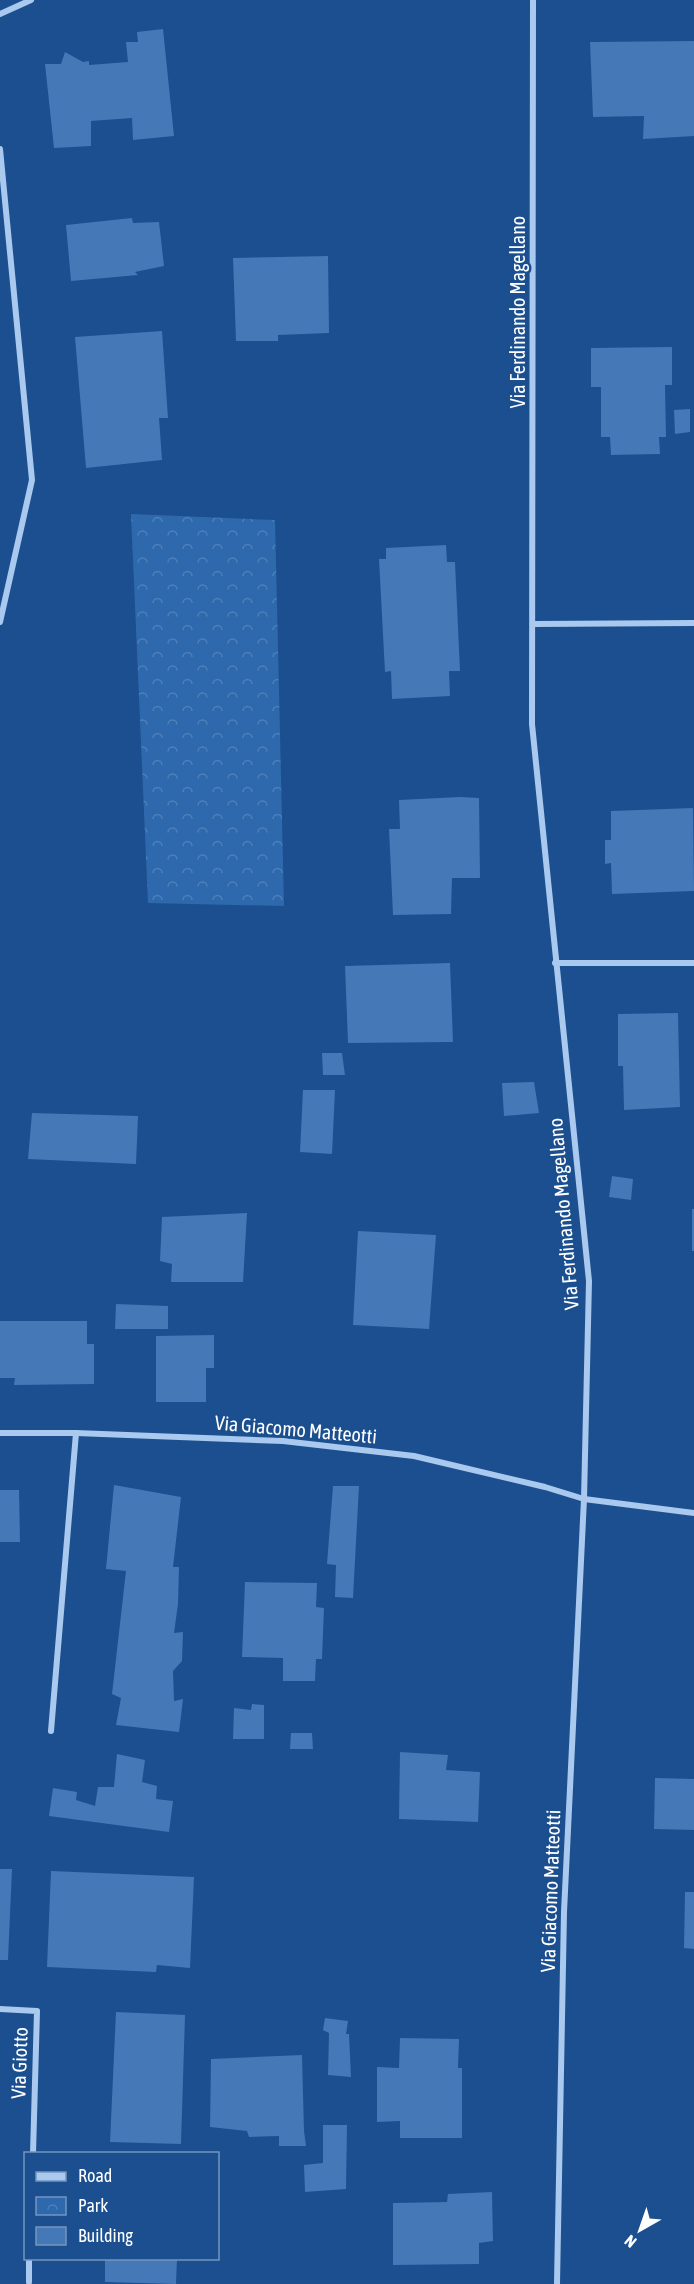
<svg xmlns="http://www.w3.org/2000/svg" width="694" height="2284" viewBox="0 0 694 2284" font-family="'Asap Condensed',sans-serif">
<style>
.park{fill:url(#park-crowns)}
.building{fill:#4478b7}
.lines{fill:none;stroke-linecap:round;stroke-linejoin:round}
.minor{stroke:#a9c9ee;stroke-width:6}
.labels{text-anchor:middle;dominant-baseline:central;stroke-width:5;stroke-linejoin:round;paint-order:stroke}
.street-label{font-size:20px;fill:#fff;stroke:#1b4f8f}
</style>
<defs>
<pattern id="park-crowns" width="20" height="18" patternUnits="userSpaceOnUse" patternTransform="scale(1.5)"><rect width="20" height="18" fill="#2e69ad"/><path d="M2 6a3 3 0 1 1 6 0M12 15a3 3 0 1 1 6 0" fill="none" stroke="#4d80b9"/></pattern>
</defs>
<rect width="100%" height="100%" fill="#1b4f8f"/>
<path class="park" d="M131,514L275,520L284,906L148,903Z"/>
<g class="building">
<path d="M163,29L174,136L133,140L132,118L91,121V146L54,148L45,64H61L65,52L83,62L89,61V65L128,62L126,42H138L137,32Z"/>
<path d="M694,41V136L643,139L644,116L593,117L590,42Z"/>
<path d="M132,218L133,223L159,222L164,266L135,272L138,275L71,281L66,225Z"/>
<path d="M328,256L329,333L278,335V341H236L233,258Z"/>
<path d="M162,331L168,418H159L162,460L86,468L75,337Z"/>
<path d="M672,347V385H665L666,437H659L660,454L611,455L610,437H601V387H591V348Z"/>
<path d="M690,409V432L675,434L674,410Z"/>
<path d="M446,545L447,562H455L460,671H449L450,696L392,699L391,671L385,672L379,559H386V548Z"/>
<path d="M460,797L479,798L480,878H452L451,914L393,915L389,829H400L399,800Z"/>
<path d="M693,808L694,891L612,894L611,863L605,864V840H611V811Z"/>
<path d="M450,963L453,1042L348,1043L345,966Z"/>
<path d="M678,1013L680,1107L624,1110L623,1066H618V1014Z"/>
<path d="M322,1053H342L345,1075H323Z"/>
<path d="M534,1082L539,1113L504,1116L502,1083Z"/>
<path d="M303,1090H335L332,1154L300,1152Z"/>
<path d="M32,1113L138,1116L136,1164L28,1159Z"/>
<path d="M612,1176L633,1179L631,1200L609,1197Z"/>
<rect x="692" y="1209" width="2" height="42"/>
<path d="M247,1213L243,1282H171L172,1264L160,1261L162,1217Z"/>
<path d="M358,1231L436,1235L429,1329L353,1325Z"/>
<path d="M116,1304L168,1306V1329H115Z"/>
<path d="M0,1321H87V1344H94V1384L14,1385L15,1378H0Z"/>
<path d="M214,1335V1368H206V1402H156V1336Z"/>
<path d="M114,1485L181,1497L173,1567H179L178,1604L174,1633L183,1632L182,1661L173,1671L174,1701L183,1699L179,1732L116,1725L121,1698L112,1694L126,1571L106,1569Z"/>
<path d="M333,1486H359L353,1598L335,1597L336,1565L327,1564Z"/>
<path d="M0,1490H19L20,1542H0Z"/>
<path d="M245,1582L317,1583L316,1607L324,1608L322,1659H316L315,1681H283V1658L242,1657Z"/>
<path d="M252,1704L264,1705V1739H233L234,1708L251,1710Z"/>
<path d="M291,1733H312L313,1749H290Z"/>
<path d="M400,1752L448,1755L446,1770L480,1772L478,1822L399,1819Z"/>
<path d="M117,1754L145,1760L142,1782L157,1786L156,1799L173,1801L169,1832L49,1816L53,1788L77,1792L76,1800L95,1806L98,1787H114Z"/>
<path d="M655,1778L694,1779V1830L654,1829Z"/>
<path d="M0,1869H12L8,1960H0Z"/>
<path d="M51,1871L194,1877L190,1968L157,1965L156,1972L47,1967Z"/>
<path d="M685,1892H694V1949L684,1948Z"/>
<path d="M116,2012L185,2015L181,2144L110,2142Z"/>
<path d="M325,2018L348,2021L346,2034H349L351,2077L328,2075L329,2033L323,2030Z"/>
<path d="M400,2038L459,2039L458,2068H462V2138H400V2121L377,2122V2067L399,2068Z"/>
<path d="M302,2055L304,2131L306,2146H279V2136L249,2137L247,2131L210,2127L211,2059Z"/>
<path d="M323,2125H347L346,2189L305,2192L304,2165L323,2163Z"/>
<path d="M492,2192L493,2241L479,2243V2264L393,2265V2203L447,2202L448,2194Z"/>
<path d="M105,2258H177L176,2284L105,2282Z"/>
</g>
<g class="lines">
<g class="minor">
<path d="M533,0L532,724L589,1281L584,1499L564,1912L557,2284"/>
<path d="M0,14L31,0"/>
<path d="M0,149L32,480L0,622"/>
<path d="M534,624L694,623"/>
<path d="M555,963H694"/>
<path d="M0,1433H76L283,1441L414,1456L545,1487L584,1499L694,1513"/>
<path d="M51,1731L76,1433"/>
<path d="M0,2009L37,2011L33,2154"/>
<path d="M29,2282V2258"/>
</g>
</g>
<g class="labels">
<g class="street-label">
<text transform="translate(517 312) rotate(-90)">Via Ferdinando Magellano</text>
<text transform="translate(563 1214) rotate(-95)">Via Ferdinando Magellano</text>
<text transform="translate(296 1429) rotate(5)">Via Giacomo Matteotti</text>
<text transform="translate(550 1891) rotate(-88)">Via Giacomo Matteotti</text>
<text transform="translate(19 2063) rotate(-88)">Via Giotto</text>
</g>
</g>
<rect x="24" y="2152" width="195" height="108" fill="#1b4f8f" stroke="#7695bc" stroke-width="1.5"/>
<rect x="36" y="2172" width="30" height="9" fill="#a9c9ee" stroke="#7695bc" stroke-width="1.5"/>
<text x="78" y="2182" font-size="18" fill="#ffffff">Road</text>
<rect x="36" y="2197" width="30" height="18" fill="url(#park-crowns)" stroke="#7695bc" stroke-width="1.5"/>
<text x="78" y="2212" font-size="18" fill="#ffffff">Park</text>
<rect x="36" y="2227" width="30" height="18" fill="#4478b7" stroke="#7695bc" stroke-width="1.5"/>
<text x="78" y="2242" font-size="18" fill="#ffffff">Building</text>
<g transform="translate(640 2230) rotate(220)" stroke="#1b4f8f" stroke-width="4.5" paint-order="stroke">
<path d="M0-4.5L10 22L0 15L-10 22Z" fill="#ffffff"/>
<text y="-9" font-size="16" font-weight="bold" text-anchor="middle" fill="#ffffff">N</text>
</g>
</svg>
